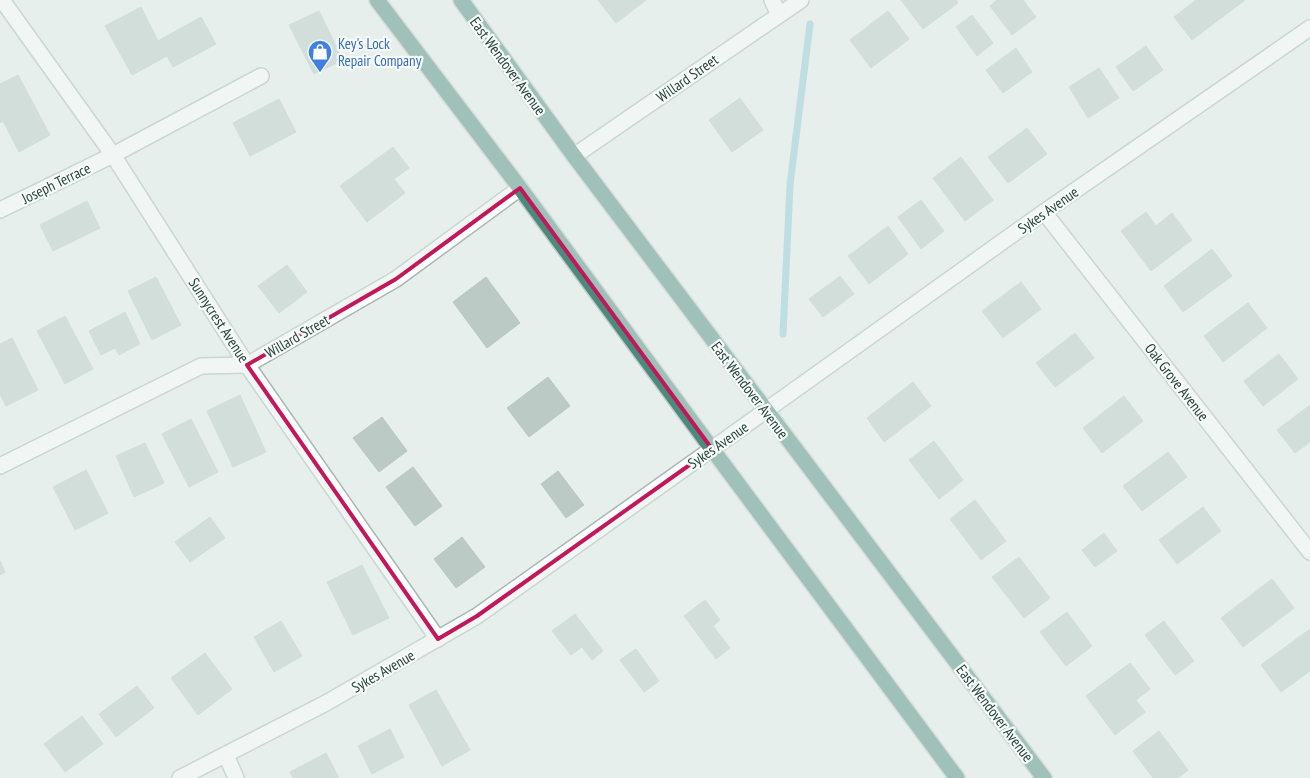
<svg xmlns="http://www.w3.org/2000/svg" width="1310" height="778" viewBox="0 0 1310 778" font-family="'PT Sans Narrow',sans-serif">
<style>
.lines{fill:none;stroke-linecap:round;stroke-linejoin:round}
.stream{stroke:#8ec9d4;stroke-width:7}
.building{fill:#bbcac4;stroke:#b8c9c2}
.minor-casing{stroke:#a8b8b2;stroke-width:18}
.tertiary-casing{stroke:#a8b8b2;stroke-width:18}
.trunk-casing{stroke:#c2cac8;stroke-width:18}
.minor{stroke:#fff;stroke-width:15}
.tertiary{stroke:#fff;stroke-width:15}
.trunk{stroke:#4c8a7c;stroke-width:15}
.marked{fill:none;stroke:#c2185b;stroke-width:4;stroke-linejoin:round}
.labels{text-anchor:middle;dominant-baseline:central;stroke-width:4.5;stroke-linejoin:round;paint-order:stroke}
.shop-label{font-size:15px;fill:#366cbe;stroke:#f7fbf9;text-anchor:start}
.street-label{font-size:15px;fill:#24423a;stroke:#f7fbf9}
</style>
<rect width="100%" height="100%" fill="#e6efeb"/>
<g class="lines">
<path class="stream" d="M783,334L790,185L810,24"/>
</g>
<g class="building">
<path d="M598,0H646L616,23Z"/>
<path d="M901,0H956L958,3L923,29Z"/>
<path d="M997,0H1023L1036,17L1012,35L990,6Z"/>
<path d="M1196,0H1245L1192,40L1174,17Z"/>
<path d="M141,7L158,41L201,17L216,44L173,67L167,56L132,75L105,26Z"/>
<path d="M319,11L343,60L314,74L289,25Z"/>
<path d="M888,11L909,39L871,68L850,40Z"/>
<path d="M972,15L993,43L977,56L956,27Z"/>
<path d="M1146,46L1163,70L1133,91L1116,67Z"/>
<path d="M1016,48L1032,72L1003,93L986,70Z"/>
<path d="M1099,68L1119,98L1088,118L1069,87Z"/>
<path d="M18,75L50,135L19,152L3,121L0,123V84Z"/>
<path d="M740,98L763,130L732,152L709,120Z"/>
<path d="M279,99L296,132L250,156L233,123Z"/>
<path d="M1027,128L1047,154L1008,183L988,157Z"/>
<path d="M393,147L409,168L394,179L405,193L367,222L340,186Z"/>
<path d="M961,157L993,200L965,221L933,178Z"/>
<path d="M921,200L944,231L921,249L898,217Z"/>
<path d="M87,201L100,228L53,251L40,225Z"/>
<path d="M1146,212L1156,226L1172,213L1192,240L1151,271L1121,231Z"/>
<path d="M888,226L908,254L869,284L848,256Z"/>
<path d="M1212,249L1232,276L1183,312L1164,286Z"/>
<path d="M287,265L307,292L279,313L258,286Z"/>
<path d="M840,276L854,294L823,317L809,299Z"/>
<path d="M156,277L181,325L152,340L128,291Z"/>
<path d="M486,277L520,323L487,348L453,302Z"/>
<path d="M1021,282L1041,309L1003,338L982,311Z"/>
<path d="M1248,303L1267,328L1223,362L1204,336Z"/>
<path d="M125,312L140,344L119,355L115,348L101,355L89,331Z"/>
<path d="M65,316L93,369L65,384L37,331Z"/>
<path d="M1075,333L1094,358L1055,387L1036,363Z"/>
<path d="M12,338L38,390L6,406L0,394V344Z"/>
<path d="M1279,354L1298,379L1263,406L1244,381Z"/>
<path d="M548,377L570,406L529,437L507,408Z"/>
<path d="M913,382L931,406L884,442L867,418Z"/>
<path d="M240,395L266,452L233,467L207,411Z"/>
<path d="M1124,396L1143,421L1102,453L1083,428Z"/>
<path d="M1310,405V442L1295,453L1277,430Z"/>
<path d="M382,417L407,451L379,472L353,438Z"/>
<path d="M191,419L218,472L189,487L162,434Z"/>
<path d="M934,441L963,480L939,499L909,460Z"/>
<path d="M145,443L164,483L134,497L116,456Z"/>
<path d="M1168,452L1187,477L1142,511L1123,486Z"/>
<path d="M413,467L442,506L415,526L386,487Z"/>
<path d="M86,470L108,513L75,530L53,487Z"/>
<path d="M558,471L584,505L566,518L541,484Z"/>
<path d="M975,500L1006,541L981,560L950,519Z"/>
<path d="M1203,507L1221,531L1177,564L1159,540Z"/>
<path d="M210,517L225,538L190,562L175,542Z"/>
<path d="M1104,533L1117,551L1095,567L1082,550Z"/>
<path d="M462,537L485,567L456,588L434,559Z"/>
<path d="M1019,557L1050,598L1024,618L992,577Z"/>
<path d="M0,561L5,572L0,575Z"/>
<path d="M362,565L389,618L353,635L327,582Z"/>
<path d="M1272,579L1294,608L1243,647L1221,618Z"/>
<path d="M705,600L720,620L713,626L730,648L716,659L684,616Z"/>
<path d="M1067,612L1092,646L1066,666L1040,632Z"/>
<path d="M575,614L603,651L592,660L582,647L571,655L552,631Z"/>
<path d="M281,621L302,656L274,672L254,637Z"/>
<path d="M1164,621L1194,661L1175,675L1145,635Z"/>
<path d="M1310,629V671L1281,692L1261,665Z"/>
<path d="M636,649L659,681L644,692L620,660Z"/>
<path d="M205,653L232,689L198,715L171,678Z"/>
<path d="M1130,663L1150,689L1136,700L1145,712L1115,735L1086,696Z"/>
<path d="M137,686L154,708L116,737L99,714Z"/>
<path d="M436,690L470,750L442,766L409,705Z"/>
<path d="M82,716L103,744L65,772L44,744Z"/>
<path d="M390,729L404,757L372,774L358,746Z"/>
<path d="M1159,731L1188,770L1178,778H1153L1133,751Z"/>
<path d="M326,753L339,778H293L290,772Z"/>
</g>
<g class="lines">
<defs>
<g id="minor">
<path d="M2,0L113,155L247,365L438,639"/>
<path d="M772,0L779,15"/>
<path d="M574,156L801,0"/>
<path d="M0,210L113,155L261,76"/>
<path d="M1044,212L1310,552"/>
<path d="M0,466L201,366L247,365L396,279L520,188"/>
<path d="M226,755L236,778"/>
<path d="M180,778L326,703L477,616L712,449"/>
</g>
<path id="tertiary" d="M712,449L1044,212L1310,28"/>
<g id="trunk">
<path d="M377,0L520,188L712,449L957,778"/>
<path d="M461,0L574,156L1044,778"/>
</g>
</defs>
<use href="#minor" class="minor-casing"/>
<use href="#tertiary" class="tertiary-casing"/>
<use href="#trunk" class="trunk-casing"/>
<use href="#minor" class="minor"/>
<use href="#tertiary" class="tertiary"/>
<use href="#trunk" class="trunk"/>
</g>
<path d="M0 0H1310V778H0ZM520,188L712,449L477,616L438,639L247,365L396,279Z" fill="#e6efeb" fill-opacity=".55" fill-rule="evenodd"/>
<path class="marked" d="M520,188L712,449L477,616L438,639L247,365L396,279Z"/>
<defs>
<symbol id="shop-pin" viewBox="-11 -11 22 30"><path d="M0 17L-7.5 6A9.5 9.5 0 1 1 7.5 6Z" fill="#3f7fe0" stroke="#f7fbf9"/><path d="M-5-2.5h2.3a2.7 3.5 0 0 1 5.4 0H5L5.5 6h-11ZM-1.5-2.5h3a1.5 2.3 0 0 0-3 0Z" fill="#fff"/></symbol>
</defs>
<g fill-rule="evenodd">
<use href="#shop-pin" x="306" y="38" width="28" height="38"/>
</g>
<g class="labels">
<g class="shop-label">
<text x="338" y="43">Key's Lock<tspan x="338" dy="17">Repair Company</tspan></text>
</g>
<g class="street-label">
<text transform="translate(508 66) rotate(54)">East Wendover Avenue</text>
<text transform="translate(687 78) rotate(-35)">Willard Street</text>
<text transform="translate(56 183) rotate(-26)">Joseph Terrace</text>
<text transform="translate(1048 210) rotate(-35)">Sykes Avenue</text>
<text transform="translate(219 320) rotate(57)">Sunnycrest Avenue</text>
<text transform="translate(297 336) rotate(-30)">Willard Street</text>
<text transform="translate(1177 382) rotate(52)">Oak Grove Avenue</text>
<text transform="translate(750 390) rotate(53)">East Wendover Avenue</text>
<text transform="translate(718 445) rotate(-35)">Sykes Avenue</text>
<text transform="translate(383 671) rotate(-30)">Sykes Avenue</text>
<text transform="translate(995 713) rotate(53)">East Wendover Avenue</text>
</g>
</g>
</svg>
